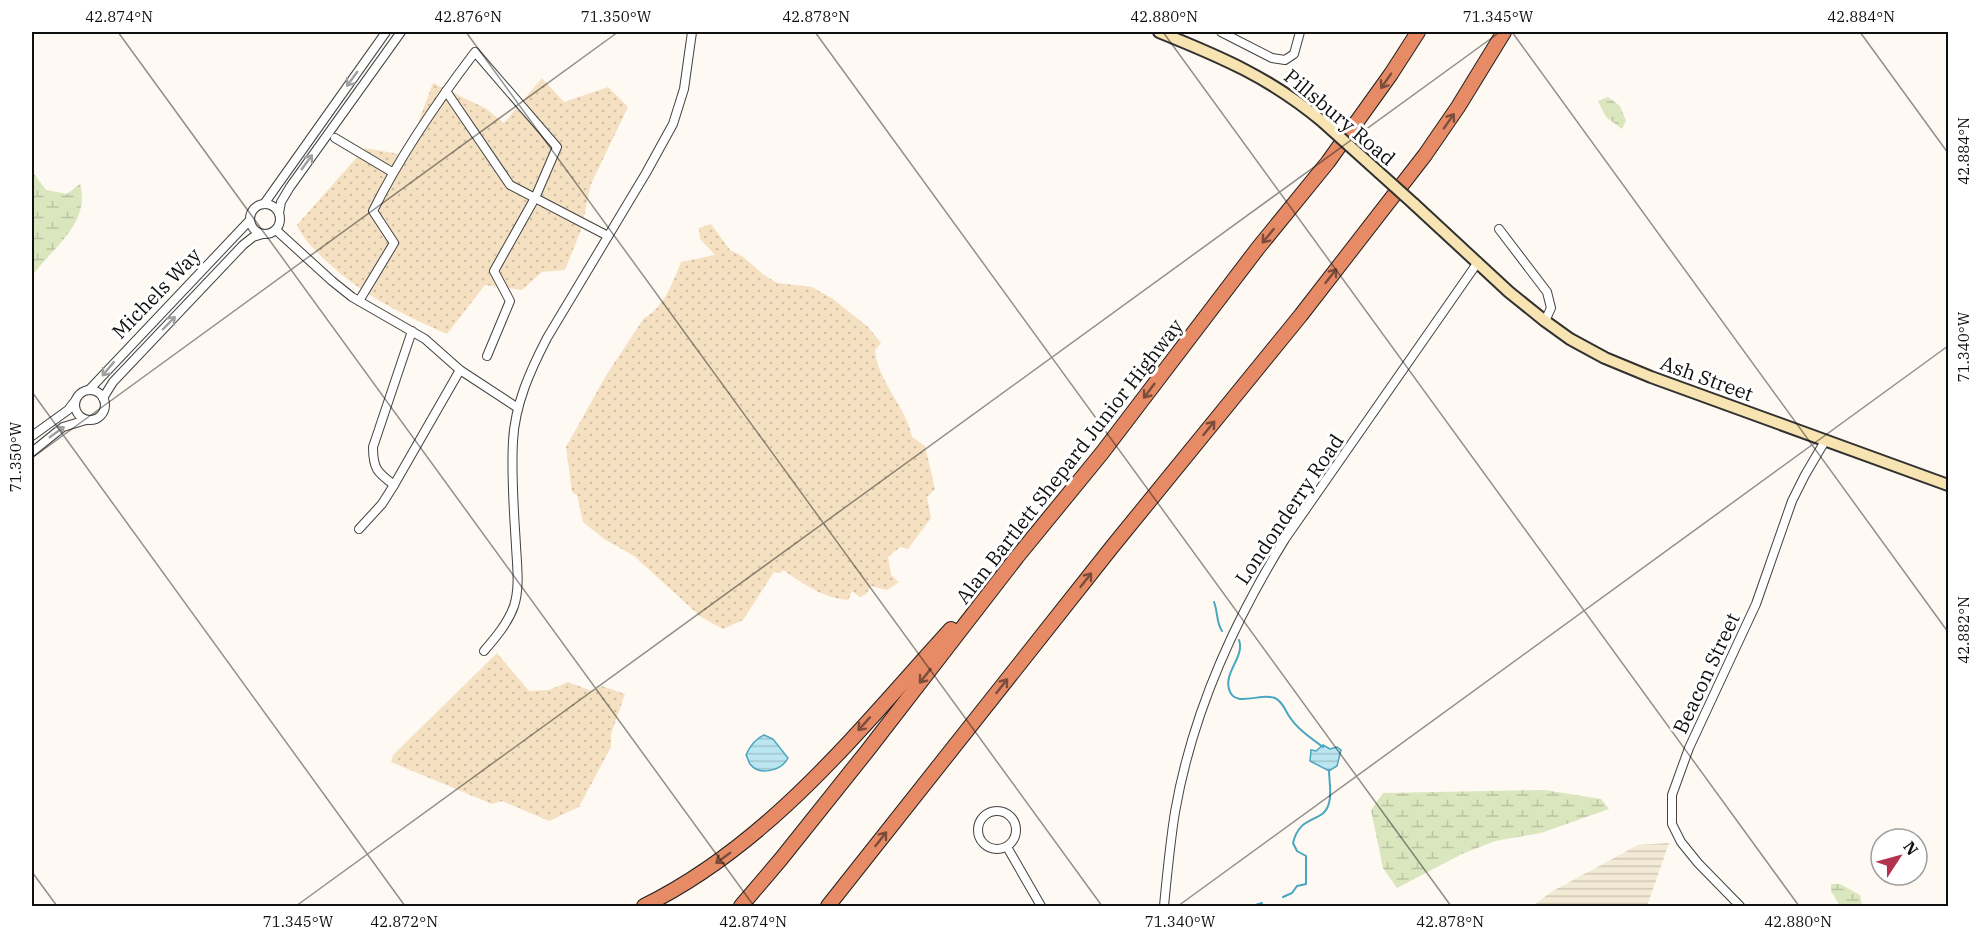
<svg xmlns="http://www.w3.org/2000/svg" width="1980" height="938" viewBox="0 0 1980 938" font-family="'IBM Plex Serif',serif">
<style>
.farmland{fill:url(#farmland-rules)}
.wetland{fill:url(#wetland-marsh)}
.sand{fill:url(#sand-dots)}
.water{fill:url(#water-rules);stroke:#48a6c1;stroke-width:1.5}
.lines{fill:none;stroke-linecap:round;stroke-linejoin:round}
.stream{stroke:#48a6c1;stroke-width:2}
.street-casing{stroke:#424242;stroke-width:10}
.secondary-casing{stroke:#313131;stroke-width:14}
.highway-casing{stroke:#202020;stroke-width:16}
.street{stroke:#fff;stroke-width:8}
.secondary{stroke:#f8e4b3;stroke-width:10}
.highway{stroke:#e78b66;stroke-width:14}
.secondary-bridge-casing{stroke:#313131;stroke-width:14;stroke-linecap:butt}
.secondary-bridge{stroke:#f8e4b3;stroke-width:10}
.oneway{stroke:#9f9f9f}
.oneway2{stroke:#7b4d3a}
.ticks{fill:none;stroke:#0f0f0f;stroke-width:1.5;stroke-opacity:0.45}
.labels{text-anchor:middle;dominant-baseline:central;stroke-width:6;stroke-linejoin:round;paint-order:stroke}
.street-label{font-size:20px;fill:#0f0f0f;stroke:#fff}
.neatline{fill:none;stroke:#0f0f0f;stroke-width:2}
.ticks-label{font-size:15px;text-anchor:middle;fill:#0f0f0f}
</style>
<defs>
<pattern id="farmland-rules" width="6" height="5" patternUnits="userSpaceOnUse" patternTransform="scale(1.5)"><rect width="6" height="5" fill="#f2ead4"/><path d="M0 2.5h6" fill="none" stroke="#cec8b5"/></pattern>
<pattern id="wetland-marsh" width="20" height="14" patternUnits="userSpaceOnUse" patternTransform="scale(1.5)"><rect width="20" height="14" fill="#dae6be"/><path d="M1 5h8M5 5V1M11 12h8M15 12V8" fill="none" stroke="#bac4a2"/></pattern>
<pattern id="sand-dots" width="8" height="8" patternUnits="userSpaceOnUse" patternTransform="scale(1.5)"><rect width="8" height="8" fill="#f5e1c2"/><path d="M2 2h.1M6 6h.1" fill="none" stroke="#d1c0a6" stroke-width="1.8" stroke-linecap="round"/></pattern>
<pattern id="water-rules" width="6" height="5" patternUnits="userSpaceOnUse" patternTransform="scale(1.5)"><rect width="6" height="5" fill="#bbe6f1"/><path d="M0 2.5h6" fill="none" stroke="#a0c4cd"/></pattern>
</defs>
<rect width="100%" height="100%" fill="#fef9f2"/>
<path class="farmland" d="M1669,843L1647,906H1533L1551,892L1638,845Z"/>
<g class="wetland">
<path d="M1608,97L1620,106L1626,121L1622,129L1606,117L1598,101Z"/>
<path d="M32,171L46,190L67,194L80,184C91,223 52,248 32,276Z"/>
<path d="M1544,790L1601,799L1609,809L1541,833L1495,841L1462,854L1397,888L1383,868L1371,810L1383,793Z"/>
<path d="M1831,884H1840L1860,895L1862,906H1840L1831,891Z"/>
</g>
<g class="sand">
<path d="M542,78L564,102L608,87L628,107L591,184L581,230L565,270L542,272L522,290L485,285L447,334C398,312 363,296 323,258C313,248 303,239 297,225L365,148L399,154L409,147L433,83L485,108L504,123Z"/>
<path d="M711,224L730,250L742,256L764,275L777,283L812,287L833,299L868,327L881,343L875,350C878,383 906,406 912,437L925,446L935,489L927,497L931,518L908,549L900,547L888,557L891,575L899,582L887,590L871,586L866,594L860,597L852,591L848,600C822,598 804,584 783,570L781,573L774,572L743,620L723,629L701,617L634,556L604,539L583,522L577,495L572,492L566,447L607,374L644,318C664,308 673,282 681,262L715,255L700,239L699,228Z"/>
<path d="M497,653L529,691L549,690L568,682L592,691L602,686L625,694L611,734V747L579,807L549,821L502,801L492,804L391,762L393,755Z"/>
</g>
<g class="water">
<path d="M764,735L773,739L788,758C782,770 760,777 750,764C748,761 748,758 746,755C750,746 755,739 764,735Z"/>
<path d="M1323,745L1330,749L1337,747L1341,750L1337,766L1329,771L1310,761L1311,750L1316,751Z"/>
</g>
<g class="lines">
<g class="stream">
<path d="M1214,602C1218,612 1216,622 1222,631"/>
<path d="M1239,640C1245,656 1224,672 1229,689C1234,709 1261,692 1275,698C1283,702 1285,710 1289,716C1297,729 1312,739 1323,747"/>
<path d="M1283,897L1292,893L1297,886L1306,884V856L1297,851L1293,843C1300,813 1324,824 1329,803C1332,793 1329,780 1329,770"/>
<path d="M1252,906L1262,903"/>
</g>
<defs>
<g id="street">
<path d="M1221,32L1272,58L1285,60L1294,54L1300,32"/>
<path d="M446,91L510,185L608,236"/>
<path d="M335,138L392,172"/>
<circle cx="265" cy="219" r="15"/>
<path d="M264,204L386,32"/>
<path d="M279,213L281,202L290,187L401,32"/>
<path d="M1499,229L1547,292L1551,308L1545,321"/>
<path d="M276,230L332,281L352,297L425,339L460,370L518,408"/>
<path d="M359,301L394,243L373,211C401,154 437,102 475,52L557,147L535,198L494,271L510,301L487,356"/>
<path d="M89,390L250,220"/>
<circle cx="90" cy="405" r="15"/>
<path d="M103,398L113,382L243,245L253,237L263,234"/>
<path d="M32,436L68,410L75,401"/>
<path d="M32,452L63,427L86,420"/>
<path d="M394,485C377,472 373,469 373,447L412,331"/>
<path d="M359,529L382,504L394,485L460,370"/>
<path d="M484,651C496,637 508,623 514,606C520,587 517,566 516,546C514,512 511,476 513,441C515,404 530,371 547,338L646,173L673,124L684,89L692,32"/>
<circle cx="997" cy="830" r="19"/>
<path d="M1007,847L1041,906"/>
<path d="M1164,906C1167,875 1170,843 1175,812C1192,714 1233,623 1285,539L1478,262"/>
<path d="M1740,906L1698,863L1681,842L1672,824V795L1689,748L1756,604L1792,501L1805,475L1825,441"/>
</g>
<g id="secondary">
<path d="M1159,32C1221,57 1271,78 1323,122"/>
<path d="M1414,204L1509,292L1545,321L1570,339L1605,358L1651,377L1948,485"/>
</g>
<g id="highway">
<path d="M644,906C770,844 858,731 951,629"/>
<path d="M741,906L781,859L868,750L1017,557L1102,453L1258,248L1328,162L1391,74L1418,32"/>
<path d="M828,906L1112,547L1301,315L1425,155L1458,107L1504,32"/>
</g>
</defs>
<use href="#street" class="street-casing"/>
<use href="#secondary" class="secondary-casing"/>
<use href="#highway" class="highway-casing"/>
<use href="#street" class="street"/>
<use href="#secondary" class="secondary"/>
<use href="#highway" class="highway"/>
<defs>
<path id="secondary-bridge" d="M1323,122L1414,204"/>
</defs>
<use href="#secondary-bridge" class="secondary-bridge-casing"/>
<use href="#secondary-bridge" class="secondary-bridge"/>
</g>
<defs><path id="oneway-shaft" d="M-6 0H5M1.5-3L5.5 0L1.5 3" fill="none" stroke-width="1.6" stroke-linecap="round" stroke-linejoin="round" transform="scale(1.5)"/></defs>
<g class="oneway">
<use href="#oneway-shaft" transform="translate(352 79) rotate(126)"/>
<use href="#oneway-shaft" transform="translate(307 162) rotate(-54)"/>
<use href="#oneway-shaft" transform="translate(169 323) rotate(-46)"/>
<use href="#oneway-shaft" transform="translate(108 369) rotate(130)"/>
<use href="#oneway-shaft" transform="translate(57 432) rotate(-36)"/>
</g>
<g class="oneway2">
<use href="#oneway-shaft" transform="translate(1386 81) rotate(125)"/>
<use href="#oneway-shaft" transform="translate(1449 121) rotate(-55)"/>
<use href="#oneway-shaft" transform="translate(1268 236) rotate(129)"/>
<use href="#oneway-shaft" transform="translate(1331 276) rotate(-52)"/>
<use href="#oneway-shaft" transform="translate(1149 391) rotate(127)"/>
<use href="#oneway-shaft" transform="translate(1209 428) rotate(-51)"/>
<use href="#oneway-shaft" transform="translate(1086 580) rotate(-52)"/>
<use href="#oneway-shaft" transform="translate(925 676) rotate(128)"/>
<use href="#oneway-shaft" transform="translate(1002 686) rotate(-52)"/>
<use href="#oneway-shaft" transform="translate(864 724) rotate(132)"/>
<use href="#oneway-shaft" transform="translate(881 839) rotate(-52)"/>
<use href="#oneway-shaft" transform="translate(723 858) rotate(144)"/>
</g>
<path class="ticks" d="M118,32L754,906M466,32L1102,906M815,32L1451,906M1163,32L1799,906M1512,32L1948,632M1860,32L1948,153M32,392L405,906M32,458L618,32M32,872L57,906M296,906L1500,32M1178,906L1948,346"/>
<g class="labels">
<g class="street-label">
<text transform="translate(1340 117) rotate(40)">Pillsbury Road</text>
<text transform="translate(156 293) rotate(-46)">Michels Way</text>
<text transform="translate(1707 378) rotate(20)">Ash Street</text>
<text transform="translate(1069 461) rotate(-52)">Alan Bartlett Shepard Junior Highway</text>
<text transform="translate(1289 509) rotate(-56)">Londonderry Road</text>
<text transform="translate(1706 673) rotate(-65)">Beacon Street</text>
</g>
</g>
<rect width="1980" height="938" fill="none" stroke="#ffffff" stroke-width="66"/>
<g transform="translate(1899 857) rotate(54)"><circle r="28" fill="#ffffff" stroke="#9f9f9f" stroke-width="1.5"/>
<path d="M0-4.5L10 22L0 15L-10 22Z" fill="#b3334f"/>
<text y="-9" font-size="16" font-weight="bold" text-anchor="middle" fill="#0f0f0f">N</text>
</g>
<rect x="33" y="33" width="1914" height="872" class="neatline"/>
<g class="ticks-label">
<text x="119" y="22">42.874°N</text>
<text x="468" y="22">42.876°N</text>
<text x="616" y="22">71.350°W</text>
<text x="816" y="22">42.878°N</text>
<text x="1164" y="22">42.880°N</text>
<text x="1498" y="22">71.345°W</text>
<text x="1861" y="22">42.884°N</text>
<text transform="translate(1964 151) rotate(-90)" y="5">42.884°N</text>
<text transform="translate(1964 347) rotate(-90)" y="5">71.340°W</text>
<text transform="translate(16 457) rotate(-90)" y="5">71.350°W</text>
<text transform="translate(1964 630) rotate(-90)" y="5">42.882°N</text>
<text x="298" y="927">71.345°W</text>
<text x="404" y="927">42.872°N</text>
<text x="753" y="927">42.874°N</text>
<text x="1180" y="927">71.340°W</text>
<text x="1450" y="927">42.878°N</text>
<text x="1798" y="927">42.880°N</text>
</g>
</svg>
